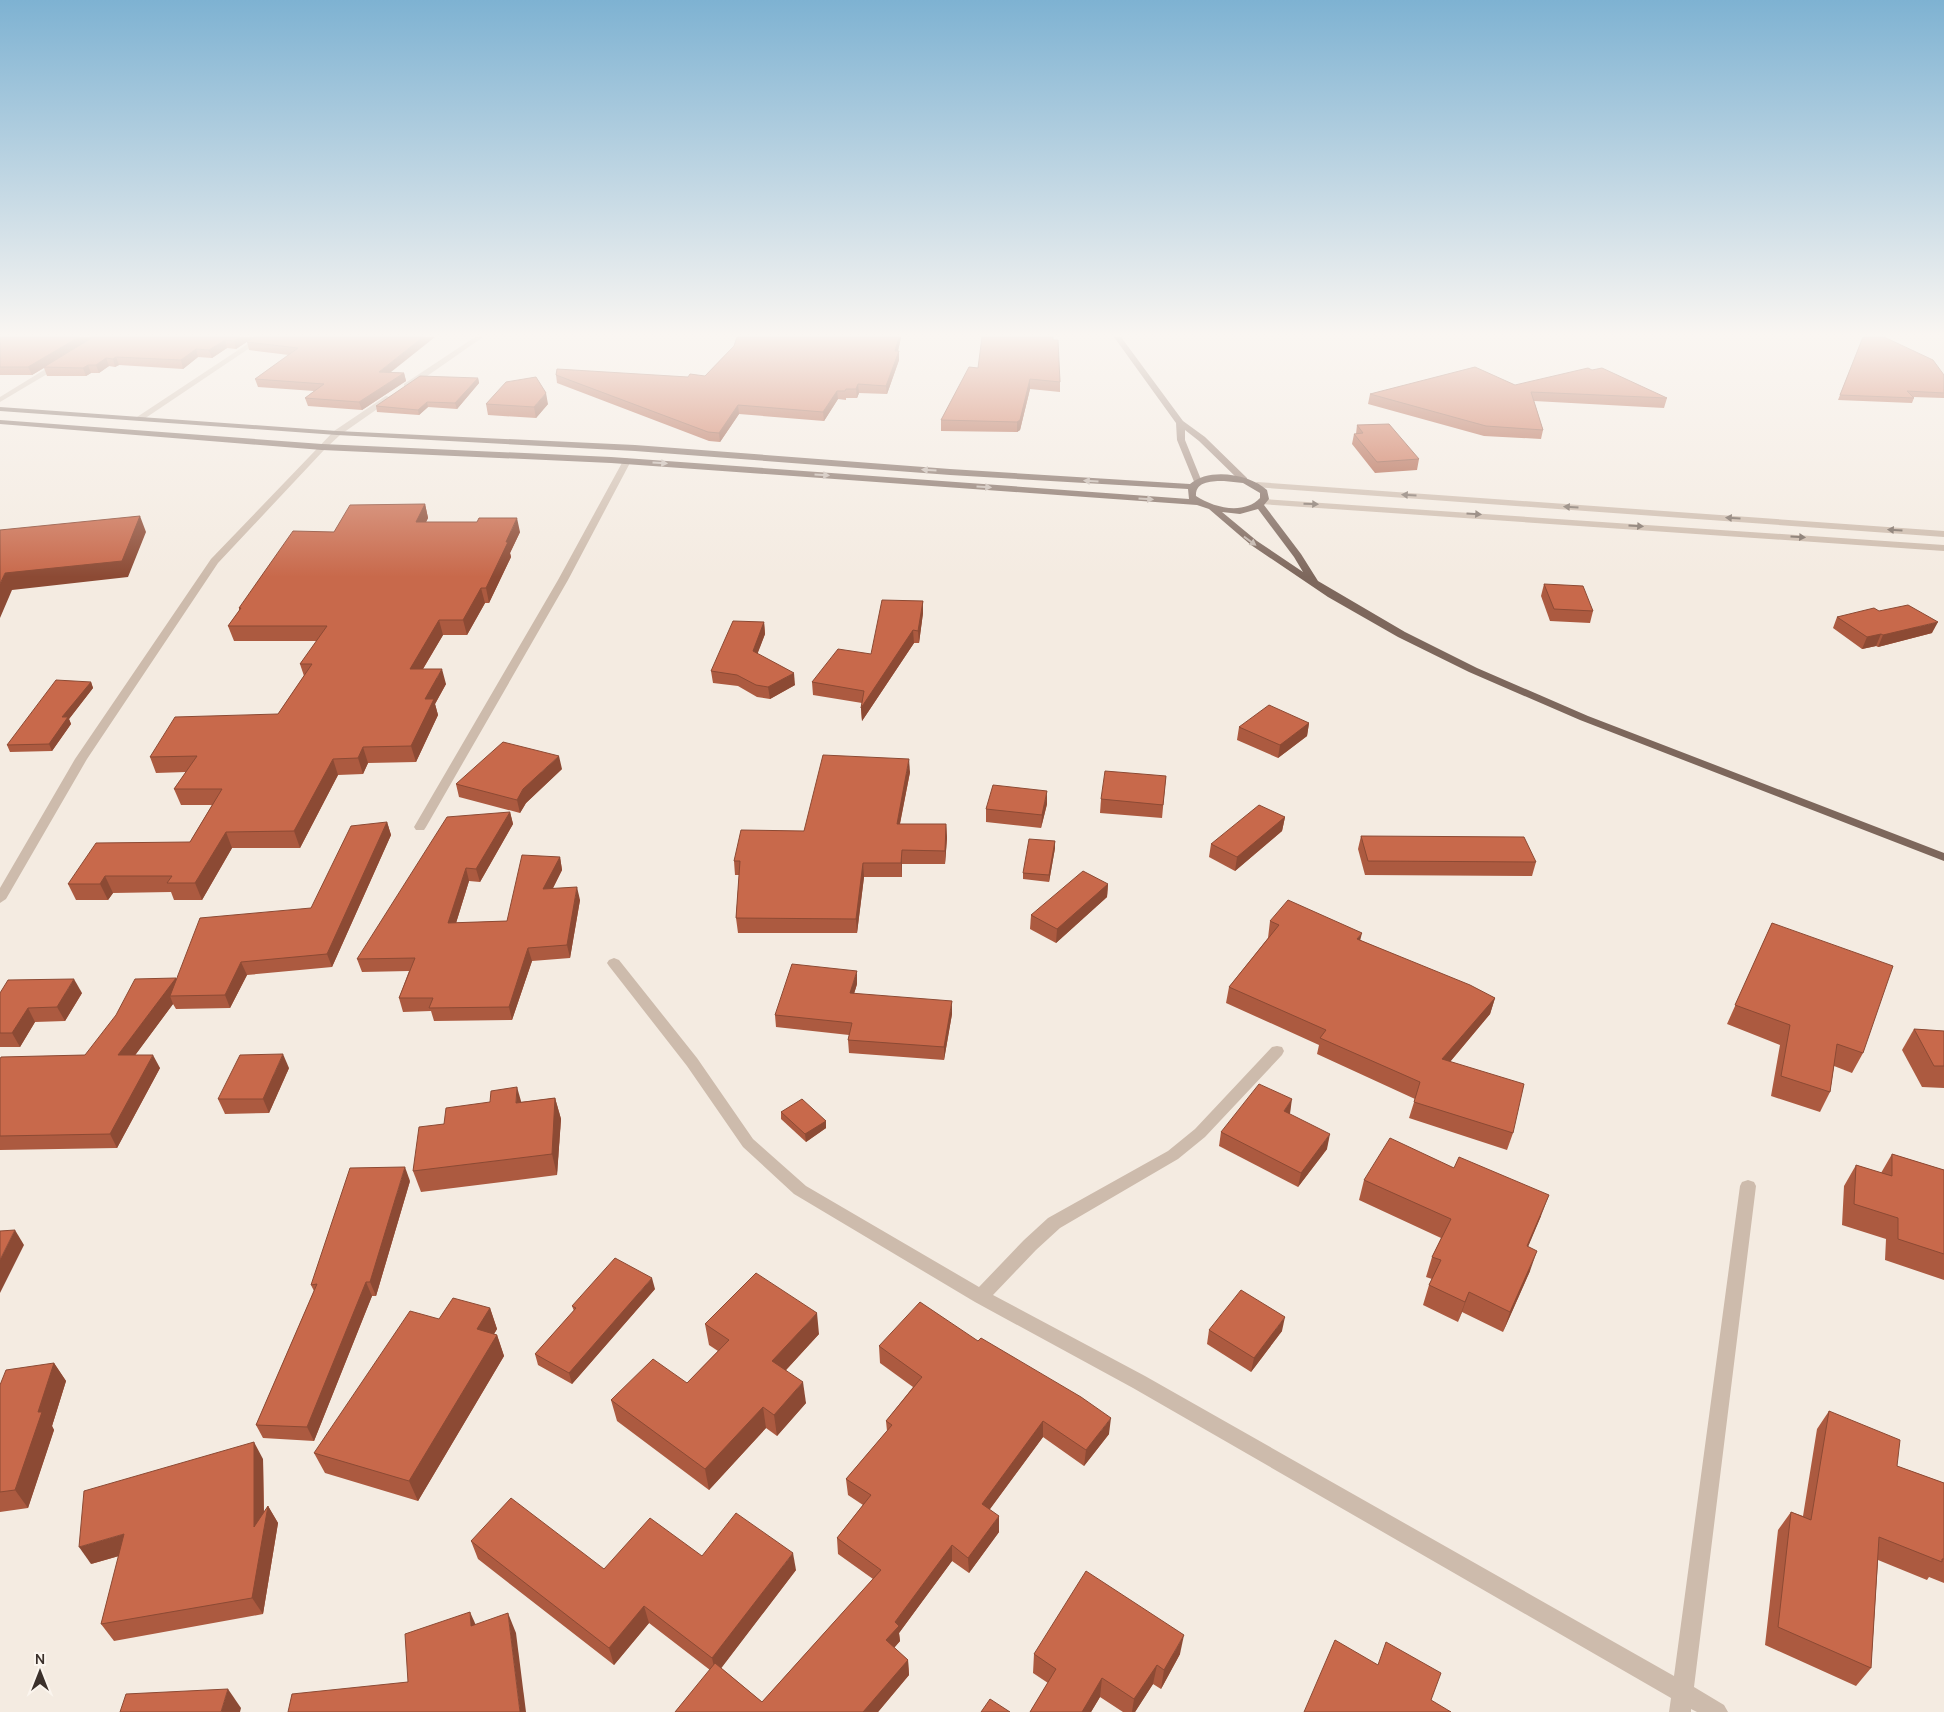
<svg xmlns="http://www.w3.org/2000/svg" width="1944" height="1712" viewBox="0 0 1944 1712" font-family="Manrope,sans-serif">
<style>
.lines{fill:none;stroke-linecap:round;stroke-linejoin:round}
.minor{fill:#cdbbac;fill-rule:evenodd}
.secondary{fill:#a18a7d;fill-rule:evenodd}
.primary{fill:#7d675c;fill-rule:evenodd}
.wall{fill:#ac5a40}
.shaded-wall{fill:#8c4a34}
.building{fill:#c8694b;stroke:#8c4a34}
.oneway{fill:#c2b5ac}
.oneway2{fill:#7d6f65}
</style>
<rect width="100%" height="100%" fill="#f4ebe1"/>
<g class="lines">
<g class="minor">
<path d="M258,337H266L141,421L134,419Z"/>
<path d="M475,337H483L410,388H404V384Z"/>
<path d="M57,362L64,364L0,402V397Z"/>
<path d="M386,396L393,398L340,435L325,449L218,563L87,759L6,899L0,903V888L75,759L211,559L334,431Z"/>
<path d="M627,458L631,461L568,580L426,827L424,830H416L414,827L558,580L623,461Z"/>
<path d="M1257,482L1944,531V537L1254,487L1253,485Z"/>
<path d="M1263,499L1944,545V551L1260,504L1259,502Z"/>
<path d="M614,958L619,960L697,1058L753,1139L806,1186L979,1287L1024,1240L1048,1218L1168,1151L1195,1129L1272,1047L1277,1046L1282,1047L1284,1051L1282,1055L1205,1137L1178,1159L1060,1228L1036,1250L993,1295L1145,1376L1674,1676L1740,1186L1742,1182L1748,1180L1754,1182L1756,1186L1694,1687L1724,1705L1728,1712H1697L1691,1709V1712H1669L1671,1698L1133,1388L975,1302L794,1194L743,1147L687,1066L609,966L607,963L609,960Z"/>
</g>
<path class="secondary" d="M1114,337H1121L1183,421L1205,437L1247,478V482H1241L1199,441L1185,430V440L1202,482L1195,484L1177,440L1176,423Z"/>
<path class="primary" d="M0,407L337,431L635,445L950,469L1190,484C1209,467 1250,474 1267,490L1269,499L1264,505L1301,554L1318,581L1405,632L1477,668L1588,716L1944,853V861L1580,720L1469,672L1398,637L1328,597L1251,545L1209,509L1197,505L611,463L322,450L0,424V420L322,444L611,457L1189,499L1188,489L950,475L635,451L337,435L0,411ZM1224,481L1243,483L1260,493V498C1244,515 1214,508 1196,496C1195,481 1213,481 1224,481ZM1258,509L1294,557L1303,572L1257,541L1222,512L1240,514Z"/>
</g>
<g class="wall">
<path d="M0,337H254L236,349L227,348L212,358L198,357L183,369L119,365L115,367L109,366L99,373H91L86,376H47L44,368L32,375H0Z"/>
<path d="M255,337L391,372L404,373L406,381L362,410L308,406L305,398L314,391L258,387L255,379L289,355L249,350L247,342Z"/>
<path d="M737,337H901L898,351L899,360L887,394L859,393L857,398H846V400L838,399L824,421L739,414L720,442L709,441L557,383L556,375L688,377L705,376L734,346Z"/>
<path d="M1863,337L1944,375V398L1913,397L1914,398L1912,403L1838,400Z"/>
<path d="M1053,340L1060,382V392L1030,389L1020,430L1017,432L941,431V420L978,368Z"/>
<path d="M478,378L479,383L457,409L428,407L419,415L377,412L376,406Z"/>
<path d="M1515,385L1667,398L1664,408L1534,401L1543,430L1541,439L1484,436L1368,404L1370,394Z"/>
<path d="M486,404H548L536,418L488,415Z"/>
<path d="M1357,425L1419,459L1417,470L1375,473L1352,444L1354,434H1356Z"/>
<path d="M425,504L428,518L426,522L520,532L510,553L511,557L489,603H485L467,635H443L423,669L446,684L435,704L438,715L416,762L368,763L363,774L338,775L300,848H232L202,900H174L171,892L113,893L108,900H76L68,884L190,842L212,805H181L174,789L186,772L156,773L150,757L278,714L304,676L300,664L317,641H234L228,626L239,611V608L334,532Z"/>
<path d="M1544,584L1593,611L1590,623L1550,621L1541,596Z"/>
<path d="M923,601V613L919,643H914L862,721L861,708L862,703L813,695L812,682L871,654Z"/>
<path d="M1879,611L1932,633L1878,647L1876,646L1862,649L1833,628L1837,617Z"/>
<path d="M764,622L765,634L757,654L795,685L770,699L757,697L738,686L713,683L711,671Z"/>
<path d="M91,682L93,688L69,719L71,724L52,751L10,752L7,745Z"/>
<path d="M1309,723L1307,736L1278,758L1237,740L1239,727Z"/>
<path d="M562,769L526,803L520,813L459,797L456,784Z"/>
<path d="M910,772L900,824H946L947,838L945,864H902V877H864L857,933H738L736,918L739,875H735L734,861L804,831Z"/>
<path d="M1166,776L1162,818L1100,813L1101,799Z"/>
<path d="M1047,804L1041,828L986,822V809Z"/>
<path d="M510,812L513,824L480,882L469,881L456,923L507,921L560,857L562,870L553,888L580,900L570,958L532,961L512,1020L434,1021L431,1011L403,1012L399,998L409,971L362,972L357,959Z"/>
<path d="M1285,817L1282,831L1235,871L1209,857L1211,844Z"/>
<path d="M387,822L391,835L332,967L247,975L230,1008L176,1009L173,1004L135,1055L160,1068L117,1148L0,1150V1059L85,1055L176,978L177,979L311,908Z"/>
<path d="M1361,836L1536,862L1532,876L1365,875L1358,849Z"/>
<path d="M1055,841V848L1049,882L1023,879V873Z"/>
<path d="M1108,884L1107,897L1056,943L1030,929L1031,915Z"/>
<path d="M1270,921L1360,940L1495,998L1490,1014L1450,1062L1513,1133L1507,1150L1409,1118L1415,1099L1317,1054L1319,1045L1226,1003L1229,987L1268,938Z"/>
<path d="M1772,923L1863,1053L1852,1073L1834,1066L1830,1092L1820,1112L1771,1096L1780,1045L1727,1024Z"/>
<path d="M857,984L854,994L952,1014L944,1060L849,1053L848,1040L849,1035L776,1027L775,1015Z"/>
<path d="M0,993H82L65,1021L35,1022L20,1047H0Z"/>
<path d="M1914,1029L1944,1031V1088L1922,1087L1902,1050Z"/>
<path d="M289,1068L269,1113L225,1114L218,1099Z"/>
<path d="M555,1098L561,1119L557,1175L421,1192L413,1171L444,1124L521,1102Z"/>
<path d="M781,1112L826,1121V1128L806,1142L781,1119Z"/>
<path d="M1289,1114L1327,1149L1298,1187L1219,1146L1221,1132Z"/>
<path d="M1892,1154L1944,1170V1280L1885,1260L1886,1239L1842,1225L1844,1186L1856,1165L1881,1173Z"/>
<path d="M1364,1180L1541,1216L1528,1246L1530,1271L1503,1332L1462,1312L1458,1322L1423,1305L1429,1285L1432,1279L1426,1277L1432,1257L1441,1238L1359,1200Z"/>
<path d="M410,1181L376,1296H372L314,1441L263,1438L256,1425L314,1291L311,1285Z"/>
<path d="M655,1289L572,1384L538,1365L535,1354L574,1311L572,1306Z"/>
<path d="M490,1308L497,1329L494,1334L497,1335L504,1356L418,1501L325,1473L314,1453L439,1319Z"/>
<path d="M705,1324L819,1334L786,1370L806,1403L777,1436L766,1428L709,1490L617,1421L611,1400L687,1383L718,1351L709,1345Z"/>
<path d="M1209,1330L1282,1331L1251,1372L1207,1344Z"/>
<path d="M879,1346L1109,1434L1084,1466L1043,1437L989,1510L999,1532L969,1573L952,1561L899,1633L900,1641L894,1648L908,1660L909,1675L878,1712H675L710,1670L649,1623L614,1665L478,1559L471,1541L604,1569L702,1556L796,1570L721,1668L762,1702L873,1579L838,1554L837,1538L863,1505L848,1495L846,1479L887,1431L886,1421L913,1387L880,1363Z"/>
<path d="M54,1363L66,1381L52,1426L54,1430L28,1508L0,1512V1385Z"/>
<path d="M1829,1411L1897,1466L1944,1483V1583L1929,1577L1927,1580L1878,1560L1871,1668L1856,1686L1765,1645L1778,1530L1791,1512L1803,1516L1817,1429Z"/>
<path d="M263,1459L264,1512L268,1506L278,1523L263,1614L114,1641L101,1624L119,1556L91,1564Z"/>
<path d="M1034,1654H1180L1161,1689L1153,1684L1135,1712H1123L1100,1697L1091,1712H1030L1048,1683L1033,1673Z"/>
</g>
<g class="shaded-wall">
<path d="M79,337H94L32,375L28,367Z"/>
<path d="M240,337H254L236,349L234,341Z"/>
<path d="M423,337H435L381,380L379,372Z"/>
<path d="M899,337H901L896,360L895,351Z"/>
<path d="M225,340L227,348L212,358L209,350Z"/>
<path d="M196,349L198,357L183,369L181,360Z"/>
<path d="M899,351V360L887,394L886,386Z"/>
<path d="M116,357L119,365L115,367L113,359Z"/>
<path d="M106,358L109,366L99,373L96,365Z"/>
<path d="M88,365L91,373L86,376L83,368Z"/>
<path d="M404,373L406,381L362,410L359,402Z"/>
<path d="M478,378L479,383L457,409L455,403Z"/>
<path d="M1030,379V389L1020,430L1017,432V422Z"/>
<path d="M858,384L859,393L857,398L856,389Z"/>
<path d="M837,391L838,399L824,421L823,412Z"/>
<path d="M546,393L548,404L536,418L534,407Z"/>
<path d="M427,402L428,407L419,415L418,410Z"/>
<path d="M738,405L739,414L720,442L719,433Z"/>
<path d="M425,504L428,518L419,536L416,522Z"/>
<path d="M140,516L146,532L128,577L12,590L0,618V584L5,573Z"/>
<path d="M517,518L520,532L510,553L511,557L489,603L486,588L506,542Z"/>
<path d="M481,588L485,603L467,635L463,620Z"/>
<path d="M923,601V613L919,643L918,631Z"/>
<path d="M439,620L443,635L414,684L410,669Z"/>
<path d="M764,622L765,634L754,663L753,651Z"/>
<path d="M1938,622L1932,633L1878,647L1883,635Z"/>
<path d="M913,630L914,643L862,721L861,708Z"/>
<path d="M1881,634L1876,646L1862,649L1867,637Z"/>
<path d="M442,669L446,684L435,704L438,715L416,762L411,746L425,699Z"/>
<path d="M794,673L795,685L770,699L768,687Z"/>
<path d="M91,682L93,688L69,719L71,724L52,751L49,744L62,717Z"/>
<path d="M1309,723L1307,736L1278,758L1280,745Z"/>
<path d="M363,747L368,763L363,774L358,758Z"/>
<path d="M559,756L562,769L526,803L520,813L517,800L523,789Z"/>
<path d="M333,759L338,775L300,848L294,831Z"/>
<path d="M909,759L910,772L897,838V824Z"/>
<path d="M1047,791V804L1041,828L1042,815Z"/>
<path d="M510,812L513,824L480,882L476,869Z"/>
<path d="M1285,817L1282,831L1235,871L1237,857Z"/>
<path d="M387,822L391,835L332,967L327,954Z"/>
<path d="M946,824L947,838L945,864V851Z"/>
<path d="M226,832L232,848L202,900L195,883Z"/>
<path d="M1055,841V848L1049,882V875Z"/>
<path d="M902,850V877L901,863Z"/>
<path d="M560,857L562,870L546,902L543,889Z"/>
<path d="M863,863L864,877L857,933L856,919Z"/>
<path d="M466,868L469,881L452,936L448,923Z"/>
<path d="M105,876L113,893L108,900L100,884Z"/>
<path d="M1108,884L1107,897L1056,943L1057,929Z"/>
<path d="M577,887L580,900L570,958L567,945Z"/>
<path d="M1362,933L1358,949L1357,939Z"/>
<path d="M528,948L532,961L512,1020L509,1007Z"/>
<path d="M241,962L247,975L230,1008L225,995Z"/>
<path d="M857,971V984L850,1006V993Z"/>
<path d="M176,978L182,991L170,996L173,1004L125,1069L118,1055Z"/>
<path d="M74,979L82,993L65,1021L57,1007Z"/>
<path d="M1495,998L1490,1014L1438,1076L1442,1059Z"/>
<path d="M952,1001V1014L944,1060V1047Z"/>
<path d="M28,1008L35,1022L20,1047L12,1033Z"/>
<path d="M283,1054L289,1068L269,1113L263,1099Z"/>
<path d="M153,1055L160,1068L117,1148L110,1134Z"/>
<path d="M517,1087L523,1108L516,1103Z"/>
<path d="M555,1098L561,1119L557,1175L552,1154Z"/>
<path d="M1292,1099L1290,1114L1281,1125L1284,1111Z"/>
<path d="M826,1121V1128L806,1142L805,1134Z"/>
<path d="M1330,1134L1327,1149L1298,1187L1301,1173Z"/>
<path d="M405,1167L410,1181L376,1296L370,1282Z"/>
<path d="M1549,1195L1541,1216L1520,1266L1527,1246Z"/>
<path d="M15,1230L24,1245L0,1293V1260Z"/>
<path d="M1537,1251L1530,1271L1503,1332L1510,1312Z"/>
<path d="M652,1278L655,1289L572,1384L569,1373Z"/>
<path d="M366,1282L372,1296L314,1441L307,1427Z"/>
<path d="M1469,1292L1462,1312L1458,1322L1465,1302Z"/>
<path d="M490,1308L497,1329L484,1350L477,1329Z"/>
<path d="M817,1313L819,1334L775,1382L772,1361Z"/>
<path d="M1285,1317L1282,1331L1251,1372L1254,1358Z"/>
<path d="M497,1335L504,1356L418,1501L409,1481Z"/>
<path d="M54,1363L66,1381L52,1426L54,1430L28,1508L15,1490L38,1412Z"/>
<path d="M803,1382L806,1403L777,1436L774,1415Z"/>
<path d="M763,1407L766,1428L709,1490L705,1469Z"/>
<path d="M1111,1418L1109,1434L1084,1466L1086,1450Z"/>
<path d="M1043,1421V1437L982,1520V1504Z"/>
<path d="M254,1442L263,1459L264,1530L268,1506L278,1523L263,1614L252,1598L254,1527Z"/>
<path d="M999,1516V1532L969,1573L968,1558Z"/>
<path d="M124,1534L136,1551L91,1564L79,1547Z"/>
<path d="M952,1545V1561L899,1633L900,1641L887,1656L886,1640L895,1622Z"/>
<path d="M793,1553L796,1570L716,1675L712,1658Z"/>
<path d="M644,1606L649,1623L614,1665L609,1648Z"/>
<path d="M470,1612L479,1632L471,1626Z"/>
<path d="M508,1613L516,1633L526,1712H520Z"/>
<path d="M1184,1635L1180,1654L1161,1689L1164,1670Z"/>
<path d="M908,1660L909,1675L878,1712H863Z"/>
<path d="M1157,1665L1153,1684L1135,1712H1132L1134,1699Z"/>
<path d="M1102,1678L1100,1697L1091,1712H1082Z"/>
<path d="M228,1689L241,1708L240,1712H221Z"/>
</g>
<g class="building">
<path d="M0,337H79L28,367H0Z"/>
<path d="M93,337H240L234,341L225,340L209,350L196,349L181,360L116,357L113,359L106,358L96,365H88L83,368L44,367Z"/>
<path d="M255,337H423L379,372L404,373L359,402L305,398L324,384L255,379L298,348L247,342Z"/>
<path d="M737,337H899L895,351H899L886,386L858,384L856,389H846L845,391H837L823,412L738,405L719,433L708,432L556,375L557,369L688,377L690,374L705,376L734,346Z"/>
<path d="M982,337H1053V340H1058L1060,382L1030,379L1020,420L1017,422L941,420L969,367L978,368Z"/>
<path d="M1863,337H1884L1933,360L1944,375V393L1907,391L1914,398L1840,395Z"/>
<path d="M1475,367L1515,385L1588,368L1592,370L1602,368L1667,398L1531,392L1543,430L1486,426L1370,394Z"/>
<path d="M420,376L478,378L455,403L427,402L418,410L376,406Z"/>
<path d="M536,377L546,393L534,407L486,404L506,382Z"/>
<path d="M1389,424L1419,459L1377,462L1354,434L1363,433L1357,425Z"/>
<path d="M425,504L416,522H477L479,518H517L506,542H508L486,588H481L463,620H439L410,669H442L425,699H434L411,746L363,747L358,758L333,759L294,831L226,832L195,883H167L172,876H105L100,884H68L96,843L190,842L222,789H174L197,756L150,757L175,717L278,714L312,664H300L327,626H228L241,608H239L293,531L334,532L350,505Z"/>
<path d="M140,516L122,561L5,573L0,584V530Z"/>
<path d="M1544,584L1583,586L1593,611L1554,609Z"/>
<path d="M882,600L923,601L918,631L913,630L861,708L864,691L812,682L838,649L871,654Z"/>
<path d="M1908,605L1938,622L1883,635L1881,634L1867,637L1837,617L1874,608L1879,611Z"/>
<path d="M733,621L764,622L753,651L794,673L768,687L756,685L737,675L711,671Z"/>
<path d="M56,680L91,682L62,717H68L49,744L7,745Z"/>
<path d="M1269,705L1309,723L1280,745L1239,727Z"/>
<path d="M503,742L559,756L523,789L517,800L456,784Z"/>
<path d="M823,755L909,759L897,824H946L945,851L902,850L901,863H863L856,919L736,918L740,861H734L741,830L804,831Z"/>
<path d="M1105,771L1166,776L1163,805L1101,799Z"/>
<path d="M993,785L1047,791L1042,815L986,809Z"/>
<path d="M1259,805L1285,817L1237,857L1211,844Z"/>
<path d="M510,812L476,869L466,868L448,923L507,921L522,855L560,857L543,889L577,887L567,945L528,948L509,1007L429,1008L433,998H399L415,958L357,959L447,817Z"/>
<path d="M387,822L327,954L241,962L225,995L170,996L200,918L311,908L351,826Z"/>
<path d="M1361,836L1524,837L1536,862L1368,861Z"/>
<path d="M1029,839L1055,841L1049,875L1023,873Z"/>
<path d="M1083,871L1108,884L1057,929L1031,915Z"/>
<path d="M1288,900L1362,933L1357,939L1470,985L1495,998L1442,1059L1524,1084L1513,1133L1414,1102L1420,1082L1320,1038L1326,1030L1229,987L1279,925L1270,921Z"/>
<path d="M1772,923L1893,966L1863,1053L1837,1044L1830,1092L1781,1076L1790,1025L1735,1005Z"/>
<path d="M792,964L857,971L850,993L952,1001L944,1047L848,1040L852,1023L775,1015Z"/>
<path d="M176,978L118,1055H153L110,1134L0,1136V1059L1,1057L85,1055L116,1015L135,979Z"/>
<path d="M74,979L57,1007L28,1008L12,1033H0V993L8,980Z"/>
<path d="M1914,1029L1944,1031V1066H1934Z"/>
<path d="M283,1054L263,1099H218L240,1055Z"/>
<path d="M1259,1084L1292,1099L1284,1111L1330,1134L1301,1173L1221,1132Z"/>
<path d="M517,1087L516,1103L555,1098L552,1154L413,1171L419,1127L444,1124L446,1108L490,1102L491,1091Z"/>
<path d="M802,1099L826,1121L805,1134L781,1112Z"/>
<path d="M1390,1138L1454,1168L1459,1157L1549,1195L1527,1246L1537,1251L1510,1312L1469,1292L1465,1302L1429,1285L1441,1260L1432,1257L1451,1219L1364,1180Z"/>
<path d="M1892,1154L1944,1170V1254L1898,1239V1218L1854,1204L1856,1165L1892,1176Z"/>
<path d="M405,1167L370,1282H366L307,1427L256,1425L317,1284L311,1285L350,1168Z"/>
<path d="M15,1230L0,1260V1231Z"/>
<path d="M615,1258L652,1278L569,1373L535,1354L576,1308L572,1306Z"/>
<path d="M756,1273L817,1313L772,1361L803,1382L774,1415L763,1407L705,1469L611,1400L653,1359L687,1383L729,1340L705,1324Z"/>
<path d="M1241,1290L1285,1317L1254,1358L1209,1330Z"/>
<path d="M453,1298L490,1308L477,1329L497,1335L409,1481L314,1453L410,1311L439,1319Z"/>
<path d="M920,1302L978,1341L981,1338L1081,1397L1111,1418L1086,1450L1043,1421L982,1504L999,1516L968,1558L952,1545L895,1622L899,1626L886,1640L908,1660L863,1712H675L715,1663L762,1702L881,1570L837,1538L871,1495L846,1479L892,1425L886,1421L922,1377L879,1346Z"/>
<path d="M54,1363L38,1412H42L15,1490L0,1492V1385L6,1370Z"/>
<path d="M1829,1411L1900,1440L1897,1466L1944,1483V1559H1942V1562L1879,1537L1871,1668L1778,1627L1791,1512L1811,1520Z"/>
<path d="M254,1442V1527L268,1506L252,1598L101,1624L124,1534L79,1547L84,1491Z"/>
<path d="M511,1498L604,1569L650,1518L702,1556L736,1513L793,1553L712,1658L644,1606L609,1648L471,1541Z"/>
<path d="M1086,1571L1184,1635L1164,1670L1157,1665L1134,1699L1102,1678L1082,1712H1030L1056,1669L1034,1654Z"/>
<path d="M470,1612L471,1626L508,1613L520,1712H288L292,1694L408,1682L405,1634Z"/>
<path d="M1335,1640L1378,1665L1386,1642L1441,1673L1431,1700L1451,1712H1304Z"/>
<path d="M228,1689L221,1712H120L126,1694Z"/>
<path d="M990,1699L1010,1712H981Z"/>
</g>
<defs><path id="oneway-solid" d="M-6-.8H1V-3.2L6.5 0L1 3.2V.8H-6Z" transform="scale(1.25)"/></defs>
<g class="oneway">
<use href="#oneway-solid" transform="translate(660 463) rotate(4)"/>
<use href="#oneway-solid" transform="translate(929 470) rotate(-176)"/>
<use href="#oneway-solid" transform="translate(822 475) rotate(4)"/>
<use href="#oneway-solid" transform="translate(1091 481) rotate(-176)"/>
<use href="#oneway-solid" transform="translate(984 487) rotate(4)"/>
<use href="#oneway-solid" transform="translate(1146 499) rotate(4)"/>
<use href="#oneway-solid" transform="translate(1250 541) rotate(36)"/>
</g>
<g class="oneway2">
<use href="#oneway-solid" transform="translate(1409 495) rotate(-176)"/>
<use href="#oneway-solid" transform="translate(1311 504) rotate(2)"/>
<use href="#oneway-solid" transform="translate(1571 507) rotate(-176)"/>
<use href="#oneway-solid" transform="translate(1474 514) rotate(4)"/>
<use href="#oneway-solid" transform="translate(1733 518) rotate(-176)"/>
<use href="#oneway-solid" transform="translate(1636 526) rotate(4)"/>
<use href="#oneway-solid" transform="translate(1895 530) rotate(-176)"/>
<use href="#oneway-solid" transform="translate(1798 537) rotate(4)"/>
</g>
<linearGradient id="sky" x2="0" y2="1"><stop stop-color="#7eb2d2"/><stop offset="0.58" stop-color="#faf6f2"/><stop offset="1" stop-color="#faf6f2" stop-opacity="0"/></linearGradient>
<rect width="1944" height="577" fill="url(#sky)"/>
<g transform="translate(40 1672)" stroke="#fbf5ee" stroke-width="4" paint-order="stroke">
<path d="M0-4L9 19L0 12L-9 19Z" fill="#3b302b"/>
<text y="-8" font-size="14" font-weight="bold" text-anchor="middle" fill="#3b302b">N</text>
</g>
</svg>
